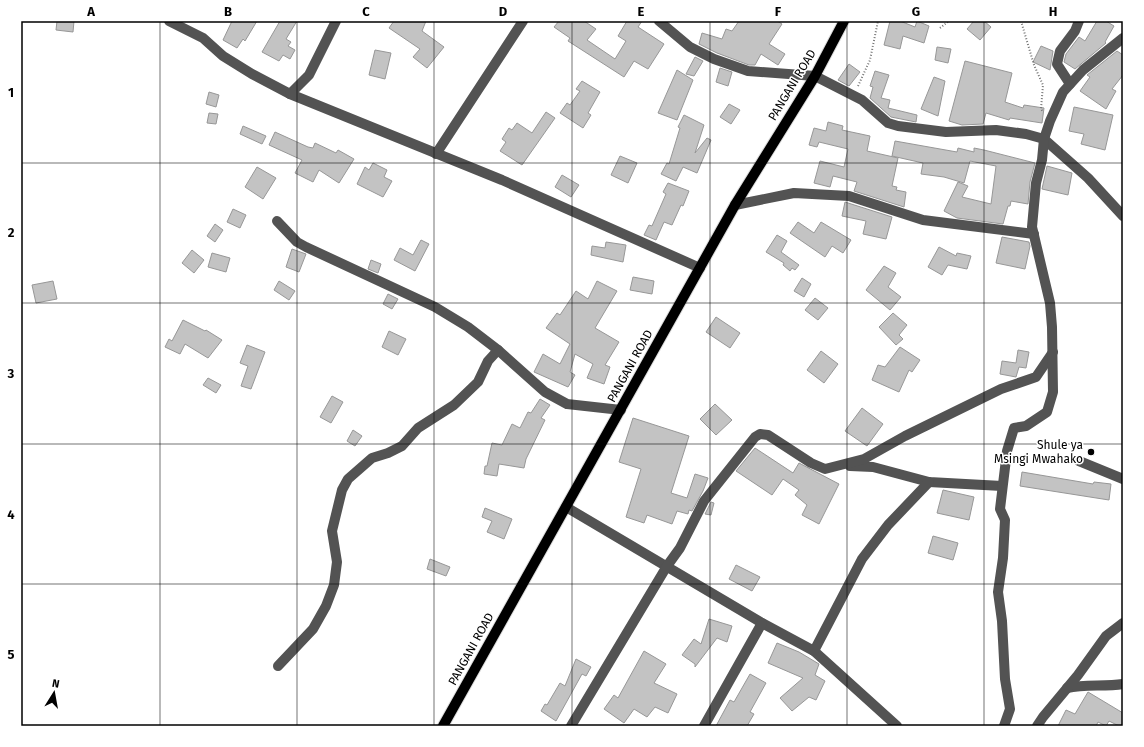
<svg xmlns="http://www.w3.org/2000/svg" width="1144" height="747" viewBox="0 0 1144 747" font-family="'Fira Sans',sans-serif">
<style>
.building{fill:#c3c3c3;stroke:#979797}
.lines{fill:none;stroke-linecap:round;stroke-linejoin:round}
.major-casing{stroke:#dbdbdb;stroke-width:12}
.path{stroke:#757575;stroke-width:2;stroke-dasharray:1 2;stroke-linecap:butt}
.minor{stroke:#535353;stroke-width:10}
.major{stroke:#000;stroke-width:10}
.grid{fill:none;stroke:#000;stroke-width:1;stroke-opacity:0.55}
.poi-dot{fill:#000;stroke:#fff;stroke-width:1.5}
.labels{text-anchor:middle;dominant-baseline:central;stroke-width:3;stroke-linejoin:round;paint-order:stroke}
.street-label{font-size:12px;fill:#000;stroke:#fff}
.poi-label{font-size:12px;fill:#000;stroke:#fff;text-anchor:end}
.neatline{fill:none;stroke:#000;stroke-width:1.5}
.grid-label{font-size:13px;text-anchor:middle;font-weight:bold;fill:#000}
</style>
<rect width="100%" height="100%" fill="#fff"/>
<g class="building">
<path d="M57,21H74L73,32L56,30Z"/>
<path d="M232,21H257L245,41L243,39L237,48L223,40Z"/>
<path d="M280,21H297L286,39L291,42L288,46L295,50L290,59L283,55L279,61L262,52Z"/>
<path d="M394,21H426L422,31L444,47L427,68L413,57L420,49L389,28Z"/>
<path d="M559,21H584L596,29L587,40L615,59L626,41L618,36L627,21H642L638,27L664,44L648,69L634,61L624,77L568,41L570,38L554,27Z"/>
<path d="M739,21H777L782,24L769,44L785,54L778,65L761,54L755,65H749L717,53L699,44L702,33L722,39L726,29L732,31Z"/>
<path d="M890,21H900L915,27L917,21L929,26L924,43L903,36L900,49L884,45Z"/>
<path d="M974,21H984L991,27L980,40L967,29Z"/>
<path d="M1097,21H1106L1114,26L1105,42L1106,43L1075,69L1064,62L1066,54L1079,37L1085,41Z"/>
<path d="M1041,46L1053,51L1050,70L1033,62Z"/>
<path d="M937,47L951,49L948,63L935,60Z"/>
<path d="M375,50L391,53L385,79L369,75Z"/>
<path d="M1117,51L1123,55V75L1112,89L1116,91L1106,109L1080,91L1090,77L1087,75Z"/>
<path d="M695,57L703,61L694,76L686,74Z"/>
<path d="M965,61L1012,73L1005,102L1023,108L1024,105L1044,108L1042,123L1010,118L1009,120L986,113L983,124L962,125L949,121Z"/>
<path d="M849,64L860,72L849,86L838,80Z"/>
<path d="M720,68L732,72L728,86L716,82Z"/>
<path d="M677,70L693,80L677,120L658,113Z"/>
<path d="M875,71L889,75L881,98L890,100L888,108L917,115L916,122L891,117L870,98L873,87L870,86Z"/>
<path d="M934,77L945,81L938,116L921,109Z"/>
<path d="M582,81L600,92L588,113L591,115L583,128L560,113L567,103L570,105L580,91L576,89Z"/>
<path d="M209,92L219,95L216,107L206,104Z"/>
<path d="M729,104L740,110L731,124L720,117Z"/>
<path d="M1074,107L1113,115L1105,150L1081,144L1084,134L1069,131Z"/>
<path d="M546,112L555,118L522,165L500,151L506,142L502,139L509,128L512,130L517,123L532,133Z"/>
<path d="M209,113L218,114L216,124L207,123Z"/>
<path d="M684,115L704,125L695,153L707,138L711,140L697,173L683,167L676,181L661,174L667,163L669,164L680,128L678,127Z"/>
<path d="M828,122L843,126L842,130L870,136L867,151L898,158L892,186L897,187L896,190L906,192L904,207L854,191L857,182L833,176L830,187L814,183L820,161L844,167L848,149L819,142L817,147L809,145L814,128L826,131Z"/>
<path d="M243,126L266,136L262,144L240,134Z"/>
<path d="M275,132L308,147L313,148L315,143L336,153L338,150L354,159L339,183L319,170L313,182L295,173L302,160L269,145Z"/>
<path d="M895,141L957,152L958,148L974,152V148L984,150L1035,163L1030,182L1028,204L1011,201L1010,206H1008L1003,224L957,218L944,211L958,182L968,186L962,197L991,204L996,166L970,161L964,183L944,177L921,174L923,163L892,156Z"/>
<path d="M620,156L637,163L628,183L611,175Z"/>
<path d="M373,163L387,170L384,177L392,181L383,197L357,184L365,167L369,170Z"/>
<path d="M1047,166L1072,173L1068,195L1042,189Z"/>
<path d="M257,167L276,178L263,199L245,187Z"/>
<path d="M562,175L579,185L571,197L555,187Z"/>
<path d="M668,183L689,191L683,206L681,205L672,225L664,222L656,240L644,235L649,225L652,226L666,194L663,192Z"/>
<path d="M845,202L892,217L886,239L863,234L866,221L842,216Z"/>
<path d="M233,209L246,215L240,228L227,222Z"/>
<path d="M798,222L814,233L821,222L851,240L843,253L832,246L825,257L790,233Z"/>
<path d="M215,224L223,230L215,242L207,236Z"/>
<path d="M777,235L787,241L781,252L799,265L795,270L792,268L790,271L783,265L784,263L766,252Z"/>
<path d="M1002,237L1029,242L1030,246L1025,269L996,263Z"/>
<path d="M421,240L429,244L415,271L394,260L400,248L413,255Z"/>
<path d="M606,242L626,245L623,262L591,255L592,246L605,248Z"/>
<path d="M939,247L956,256L957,253L971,256L967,269L948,265L942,275L928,267Z"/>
<path d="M292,249L306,254L299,272L286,267Z"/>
<path d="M192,250L204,260L194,273L182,263Z"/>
<path d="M212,253L230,258L226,272L208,267Z"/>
<path d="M371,260L381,264L378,273L368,269Z"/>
<path d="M884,266L896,273L888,287L901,297L890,310L866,290Z"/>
<path d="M633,277L654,281L652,294L630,290Z"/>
<path d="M802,278L811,284L804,297L794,291Z"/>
<path d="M53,281L57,299L36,303L32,285Z"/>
<path d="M279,281L295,291L289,300L274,290Z"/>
<path d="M597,281L617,291L595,328L619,342L605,365L610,367L604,384L587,378L593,364L575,354L570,372L575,375L568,387L534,372L543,354L560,364L570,344L546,328L557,313L560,315L576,291L588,299Z"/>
<path d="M388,294L398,299L392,309L383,304Z"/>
<path d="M815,298L828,308L818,320L805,310Z"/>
<path d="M893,313L907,325L899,335L903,339L896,345L879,327Z"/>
<path d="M716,317L740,333L730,348L706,332Z"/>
<path d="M183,320L205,331L206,330L222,340L208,358L185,344L180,354L165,347L169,339L172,341Z"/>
<path d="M389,331L406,339L398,355L382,347Z"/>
<path d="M247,345L265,352L251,389L241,386L248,366L240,363Z"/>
<path d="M900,347L920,360L912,372L909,370L899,392L872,380L878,365L885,367Z"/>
<path d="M1018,350L1029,352L1026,368L1019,367L1016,377L1000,374L1002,361L1016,363Z"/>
<path d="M821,351L838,364L824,383L807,370Z"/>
<path d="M208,378L221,385L216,393L203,385Z"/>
<path d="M332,396L343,402L331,423L320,417Z"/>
<path d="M540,399L550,405L541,418L545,420L526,459L524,468L499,464L497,476L484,474L485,466H487L492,443L502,445L512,424L520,428L528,412L531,413Z"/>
<path d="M715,404L732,420L716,435L700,419Z"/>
<path d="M862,408L883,424L867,446L845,431Z"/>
<path d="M633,418L689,436L671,493L687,498L695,474L708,478L703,491L692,511L689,510L688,514L677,511L672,524L647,515L644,523L626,517L641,469L619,462Z"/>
<path d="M353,430L362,436L355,446L347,441Z"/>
<path d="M755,448L793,473L799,463L839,484L819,524L802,515L807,505L795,495L799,490L783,479L772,495L736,471Z"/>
<path d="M1022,472L1093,484L1094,482L1111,484L1109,500L1020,486Z"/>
<path d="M943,490L974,497L969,520L937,513Z"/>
<path d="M711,502L714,503L711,515L705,514Z"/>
<path d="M485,508L512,519L504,539L487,532L492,521L482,517Z"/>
<path d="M933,536L958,543L953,560L928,553Z"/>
<path d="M430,559L450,567L446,576L427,569Z"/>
<path d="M736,565L760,577L752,591L729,579Z"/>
<path d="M709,619L732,626L727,642L717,638L695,667V664L682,655L694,639L701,644Z"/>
<path d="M777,643L799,652L819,664L815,675L825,681L816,700L809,697L792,711L780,698L803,678L768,663Z"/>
<path d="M644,651L666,664L654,683L677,694L668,713L655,707L647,717L634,709L624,723L604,709L614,695L618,698Z"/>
<path d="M576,659L591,667L586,676L582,674L556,721L541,711L545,704L547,705L560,683L565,686Z"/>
<path d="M750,674L766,683L750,712L754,714L747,726H716L730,700L734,702Z"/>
<path d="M1088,692L1123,713V726H1119L1109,721L1106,726L1098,722L1096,726H1058L1066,710L1075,714Z"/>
</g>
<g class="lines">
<defs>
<path id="major" d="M443,726L735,205L815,76L844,21"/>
</defs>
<use href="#major" class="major-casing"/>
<g class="path">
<path d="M1021,21L1034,65L1043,85L1041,109L1043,112"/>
<path d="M940,28L949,21"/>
<path d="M858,86L870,60L878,21"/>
</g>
<g class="minor">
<path d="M169,21L203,38L223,56L252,74L290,94L309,75L336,21"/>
<path d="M659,21L690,47L714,59L748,71L815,76L862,100L888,123L898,126L946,132L996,130L1026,134L1044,139L1088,178L1123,216"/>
<path d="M1070,84L1057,64L1060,51L1075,31L1079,21"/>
<path d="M290,94L502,180L700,268"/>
<path d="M436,154L523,21"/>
<path d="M735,205L794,193L849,196L923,220L1034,234"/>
<path d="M277,221L297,242L306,247L435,307L468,327L498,350L545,392L567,404L621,410"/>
<path d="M1079,461L1123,479"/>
<path d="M850,466L873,467L929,482L1002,486"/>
<path d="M566,507L762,623L814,651L897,726"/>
<path d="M814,651L862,559L888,525L929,482"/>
<path d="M278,666L313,629L326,606L334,585L337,562L332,531L342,490L348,479L372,458L388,453L402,446L418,428L454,405L478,382L488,361L498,350"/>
<path d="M1067,688C1086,684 1104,687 1123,684"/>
<path d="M571,726L667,566L680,548L704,501L755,437L760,434L768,435L811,463L825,469L864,459L905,436L1001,389L1036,377L1053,352"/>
<path d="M704,726L762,623"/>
<path d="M1004,726L1010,709L1005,679L1002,621L998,592L1003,558L1005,520L1000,509L1007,451L1014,428L1026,426L1047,412L1053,392L1052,327L1050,303L1032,227L1036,183L1042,160L1044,139L1050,121L1063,92L1083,70L1123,38"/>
<path d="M1037,726L1043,717L1078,675L1106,636L1123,623"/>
</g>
<use href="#major" class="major"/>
</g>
<path class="grid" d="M160,21V726M297,21V726M434,21V726M572,21V726M710,21V726M847,21V726M984,21V726M21,163H1123M21,303H1123M21,444H1123M21,584H1123"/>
<circle class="poi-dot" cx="1091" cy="452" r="4"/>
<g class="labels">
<g class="street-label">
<text transform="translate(792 85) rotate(-59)">PANGANI ROAD</text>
<text transform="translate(630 366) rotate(-61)">PANGANI ROAD</text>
<text transform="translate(471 649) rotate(-61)">PANGANI ROAD</text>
</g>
<g class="poi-label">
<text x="1083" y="445">Shule ya<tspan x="1083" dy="14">Msingi Mwahako</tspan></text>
</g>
</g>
<rect width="1144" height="747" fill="none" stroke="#ffffff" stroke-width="44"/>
<g transform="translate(54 693) rotate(11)" stroke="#ffffff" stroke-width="3" paint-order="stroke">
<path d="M0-3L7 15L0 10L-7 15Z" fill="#000000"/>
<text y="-6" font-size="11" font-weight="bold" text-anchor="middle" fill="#000000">N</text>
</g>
<rect x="22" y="22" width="1100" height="703" class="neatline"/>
<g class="grid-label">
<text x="91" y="16">A</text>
<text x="228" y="16">B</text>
<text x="366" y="16">C</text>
<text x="503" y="16">D</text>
<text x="641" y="16">E</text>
<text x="778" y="16">F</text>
<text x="916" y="16">G</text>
<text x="1053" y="16">H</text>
<text x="11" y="97">1</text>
<text x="11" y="237">2</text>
<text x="11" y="378">3</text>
<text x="11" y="519">4</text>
<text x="11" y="659">5</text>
</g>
</svg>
